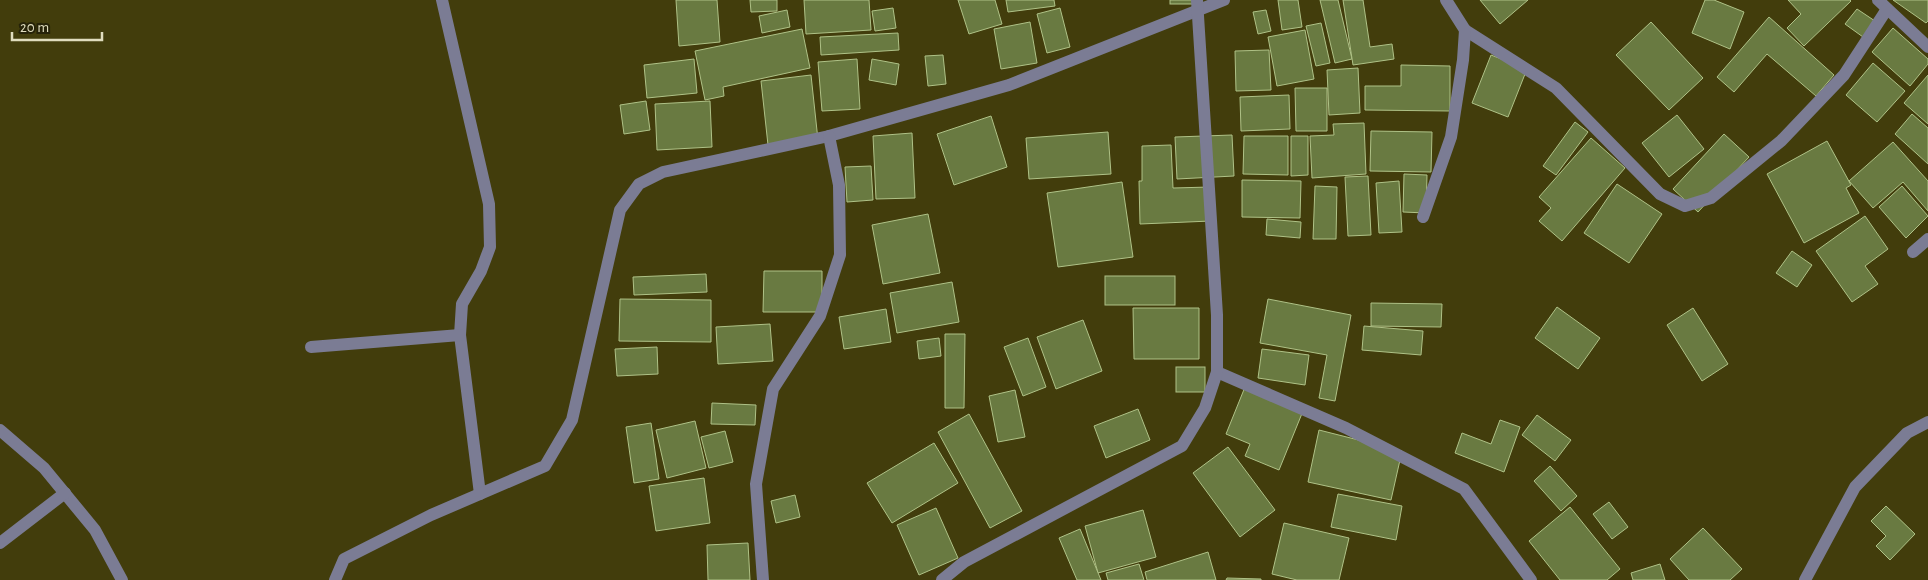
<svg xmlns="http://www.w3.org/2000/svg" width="1928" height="580" viewBox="0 0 1928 580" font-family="'Alegreya Sans',sans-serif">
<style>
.building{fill:#697a41;stroke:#afc287}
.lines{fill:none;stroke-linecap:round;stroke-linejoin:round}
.minor{stroke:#7b7c94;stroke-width:12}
</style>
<rect width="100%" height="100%" fill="#423d0c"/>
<g class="building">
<path d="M676,0H717L720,42L679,46Z"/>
<path d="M750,0H777V11L751,12Z"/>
<path d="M804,0H869L871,30L806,34Z"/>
<path d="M958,0H995L1002,24L969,34Z"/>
<path d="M1006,0H1054L1055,6L1008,12Z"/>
<rect x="1170" y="0" width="23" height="4"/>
<path d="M1278,0H1298L1302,27L1282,30Z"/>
<path d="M1320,0H1338L1352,59L1335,63Z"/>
<path d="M1343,0H1363L1370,47L1392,44L1394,59L1353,65Z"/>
<path d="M1480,0H1528L1500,24Z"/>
<path d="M1705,0H1714L1744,12L1730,49L1692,33Z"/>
<path d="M1788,0H1850L1851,1L1804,46L1787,28L1801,14Z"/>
<path d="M1893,0H1928V21L1926,23Z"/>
<path d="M893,8L896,28L875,31L872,11Z"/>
<path d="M1060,8L1070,47L1047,53L1037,14Z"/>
<path d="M1857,9L1875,21L1863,37L1845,24Z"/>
<path d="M787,10L790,27L762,33L759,16Z"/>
<path d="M1266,10L1271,31L1258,34L1253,12Z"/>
<path d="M1769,17L1834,75L1816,96L1767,54L1734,92L1717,77Z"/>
<path d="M1030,22L1037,63L1001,69L994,29Z"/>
<path d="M1651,22L1703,78L1669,110L1616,55Z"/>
<path d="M1321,23L1330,63L1316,66L1306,26Z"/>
<path d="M1893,28L1928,59V64L1910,86L1872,52Z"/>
<path d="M802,29L810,68L723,87L724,96L705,100L695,51Z"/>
<path d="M1305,30L1314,79L1277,86L1268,37Z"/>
<path d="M898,33L899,50L821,55L820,37Z"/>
<path d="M1269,50L1271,90L1236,91L1235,51Z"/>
<path d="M943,55L946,84L928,86L925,56Z"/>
<path d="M1491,55L1527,69L1508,117L1472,103Z"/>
<path d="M694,59L697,93L647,98L644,65Z"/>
<path d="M857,59L860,109L822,111L818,62Z"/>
<path d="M872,59L899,64L896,85L869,80Z"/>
<path d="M1873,63L1905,91L1877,122L1846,95Z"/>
<path d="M1401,65L1450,66V111L1365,110V86H1401Z"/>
<path d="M1358,68L1360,113L1329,115L1327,70Z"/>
<path d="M811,75L818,140L768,145L761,81Z"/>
<path d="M1928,75V124L1904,103Z"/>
<path d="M1295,88H1327V131H1296Z"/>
<path d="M1289,95L1290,129L1241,131L1240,97Z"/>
<path d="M646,101L650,130L624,134L620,105Z"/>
<path d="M710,101L712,147L657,150L655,104Z"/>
<path d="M1912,114L1928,128V164L1895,134Z"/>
<path d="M1677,115L1704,149L1669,177L1642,143Z"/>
<path d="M991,116L1007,167L954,185L937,134Z"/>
<path d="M1575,122L1588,132L1556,175L1543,166Z"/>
<path d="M1364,123L1366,174L1312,178L1310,136L1334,135L1333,124Z"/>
<path d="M1371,131L1432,132L1431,172L1370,171Z"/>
<path d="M1108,132L1111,174L1029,179L1026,138Z"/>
<path d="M912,133L915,198L876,199L873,136Z"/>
<path d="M1724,134L1749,157L1698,212L1673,189Z"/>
<path d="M1232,135L1234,176L1177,179L1175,137Z"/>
<path d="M1244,136H1288V175L1243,174Z"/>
<path d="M1291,136H1308V175L1291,176Z"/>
<path d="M1591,138L1625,168L1562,241L1539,221L1551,208L1539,197Z"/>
<path d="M1827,141L1851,185L1846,188L1859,213L1804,243L1767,174Z"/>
<path d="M1893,142L1928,181V211L1903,182L1873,208L1849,181Z"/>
<path d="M1171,145L1173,188L1210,187L1211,221L1140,224L1139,181H1142V146Z"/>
<path d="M871,166L873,200L847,202L845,167Z"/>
<path d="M1404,174L1427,175L1426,213L1403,212Z"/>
<path d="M1368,176L1371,235L1348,236L1345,177Z"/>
<path d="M1242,180L1301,181L1300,218L1242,217Z"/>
<path d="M1399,181L1402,232L1379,233L1376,183Z"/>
<path d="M1122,182L1133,257L1058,267L1047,193Z"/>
<path d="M1617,184L1662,214L1629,263L1584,233Z"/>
<path d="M1315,186L1337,187L1336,239H1313Z"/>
<path d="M1902,186L1928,216L1906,238L1879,207Z"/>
<path d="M928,214L940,273L883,284L872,225Z"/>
<path d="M1865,216L1888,249L1865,266L1878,284L1852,302L1816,251Z"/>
<path d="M1267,219L1301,222L1300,238L1266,235Z"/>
<path d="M1792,251L1812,265L1797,287L1776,273Z"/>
<path d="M764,271H822V312H763Z"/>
<path d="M706,274L707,292L634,295L633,277Z"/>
<rect x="1105" y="276" width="70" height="29"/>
<path d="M952,282L959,322L897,333L890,293Z"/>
<path d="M620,299L711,300V342L619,341Z"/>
<path d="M1268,299L1351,315L1335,401L1319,398L1327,355L1260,343Z"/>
<path d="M1371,303L1442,304L1441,327L1371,326Z"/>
<path d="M1557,307L1600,338L1578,369L1535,338Z"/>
<path d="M1133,308H1199V359H1134Z"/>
<path d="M1693,308L1728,364L1702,381L1667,325Z"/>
<path d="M886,309L891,342L844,349L839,317Z"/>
<path d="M1083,320L1102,371L1056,389L1037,337Z"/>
<path d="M770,324L773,361L718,364L716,327Z"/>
<path d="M1364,326L1423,331L1421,355L1362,350Z"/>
<path d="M945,334H965L964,408H945Z"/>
<path d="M939,338L941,356L919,359L917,341Z"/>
<path d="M1028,338L1046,387L1023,396L1004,347Z"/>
<path d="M657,347L658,374L617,376L615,349Z"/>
<path d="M1262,349L1309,355L1305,385L1258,378Z"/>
<rect x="1176" y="367" width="29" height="25"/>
<path d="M1245,387L1303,411L1279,470L1245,456L1250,444L1226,434Z"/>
<path d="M1015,390L1025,437L998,442L989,396Z"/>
<path d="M712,403L756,405L755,425L711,424Z"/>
<path d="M1138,409L1150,440L1106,458L1094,426Z"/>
<path d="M969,414L1022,511L990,528L938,432Z"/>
<path d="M1537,415L1571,440L1555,461L1522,435Z"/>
<path d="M1500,420L1520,427L1504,472L1455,453L1462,433L1491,444Z"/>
<path d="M695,421L706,468L667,478L656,430Z"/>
<path d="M651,423L659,479L634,483L626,427Z"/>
<path d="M1319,430L1402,451L1391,500L1308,482Z"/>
<path d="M725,431L733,462L709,468L701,437Z"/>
<path d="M934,443L958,483L892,523L867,483Z"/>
<path d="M1228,447L1275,510L1240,537L1193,473Z"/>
<path d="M1550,466L1577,496L1561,511L1534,481Z"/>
<path d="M704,478L710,523L656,531L649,486Z"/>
<path d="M1338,494L1402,506L1396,540L1331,527Z"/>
<path d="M795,495L800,517L776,523L771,501Z"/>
<path d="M1609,502L1628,527L1612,539L1593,514Z"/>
<path d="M1886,506L1915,534L1890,560L1876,546L1886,536L1871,521Z"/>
<path d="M1570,507L1620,569L1607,580H1560L1529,541Z"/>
<path d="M936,508L958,558L919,575L897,525Z"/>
<path d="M1143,510L1156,557L1098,573L1085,526Z"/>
<path d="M1284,523L1349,538L1339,580H1297L1272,574Z"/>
<path d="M1703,528L1742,569L1730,580H1689L1670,559Z"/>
<path d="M1080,529L1101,580H1077L1059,538Z"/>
<path d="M748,543L750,580H708L707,545Z"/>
<path d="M1208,552L1216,580H1147L1145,572Z"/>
<path d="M1139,564L1144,580H1108L1106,573Z"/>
<path d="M1660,564L1665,580H1633L1631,573Z"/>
<path d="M1227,578L1261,579V580H1226Z"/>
</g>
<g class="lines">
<g class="minor">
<path d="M442,0L489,204L490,247L481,271L462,304L460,335L480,494"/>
<path d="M1878,0L1928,47"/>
<path d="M1465,30L1556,88L1660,194L1685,206L1711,198L1781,141L1844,75L1887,9"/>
<path d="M1423,217L1451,137L1463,60L1465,30L1446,0"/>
<path d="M1913,252L1928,239"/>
<path d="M311,347L460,335"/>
<path d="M1217,372L1346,428L1464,489L1531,580"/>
<path d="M0,430L44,468L95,530L122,580"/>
<path d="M0,543L65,493"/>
<path d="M335,580L344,559L431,515L545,466L572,420L620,210L639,184L663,172L829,136L1009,85L1224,0"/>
<path d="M763,580L756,484L773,389L820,316L840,255L839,185L829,136"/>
<path d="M942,580L964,562L1182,446L1205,408L1217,372V315L1197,0"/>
<path d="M1805,580L1855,487L1907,433L1928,422"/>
</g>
</g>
<path d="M12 32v8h90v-8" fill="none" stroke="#e0ddbe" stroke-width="2.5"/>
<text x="20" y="32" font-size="15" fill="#e0ddbe" stroke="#262309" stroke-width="4" paint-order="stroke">20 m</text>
</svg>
